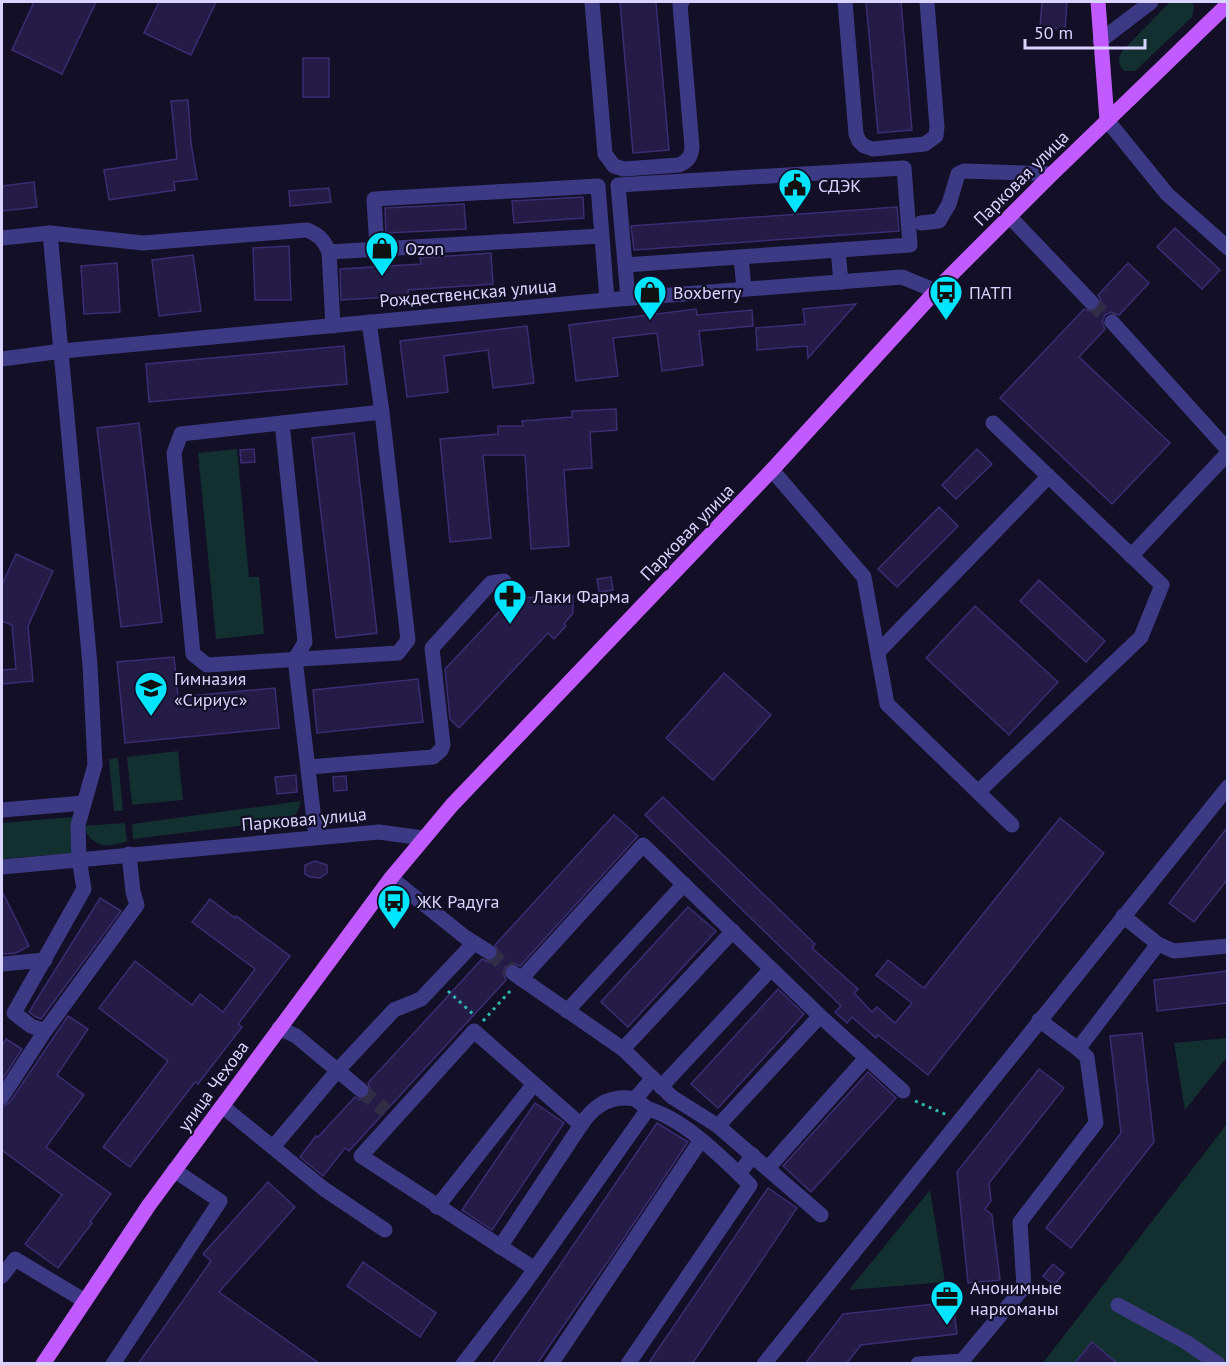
<svg xmlns="http://www.w3.org/2000/svg" width="1229" height="1365" viewBox="0 0 1229 1365" font-family="'PT Sans',sans-serif">
<style>
.green{fill:#12302f}
.building{fill:#241b47;stroke:#3b2d73;stroke-width:1.5}
.lines{fill:none;stroke-linecap:round;stroke-linejoin:round}
.minor-tunnel{stroke:#312d47;stroke-width:15;stroke-dasharray:15 8;stroke-linecap:butt}
.path{stroke:#2fb8b0;stroke-width:3;stroke-dasharray:3 4.5;stroke-linecap:butt}
.minor{stroke:#3d3a85;stroke-width:15}
.major{stroke:#c25bff;stroke-width:15}
.labels{text-anchor:middle;dominant-baseline:central;stroke-width:4.5;stroke-linejoin:round;paint-order:stroke}
.street-label{font-size:18px;fill:#d9d4ff;stroke:#130f26}
.poi-label{font-size:18px;fill:#d9d4ff;stroke:#130f26;text-anchor:start}
</style>
<rect width="100%" height="100%" fill="#130f26"/>
<g class="green">
<path d="M1170,2H1192L1194,8L1192,17L1135,71H1124C1117,63 1118,57 1124,49Z"/>
<path d="M237,449L249,577H259L264,634L216,639L198,453Z"/>
<path d="M178,751L183,800L132,805L127,757Z"/>
<path d="M118,758L123,811H114L109,759Z"/>
<path d="M301,801L297,813L288,820L133,839L132,824Z"/>
<path d="M72,817L73,853L2,859V823Z"/>
<path d="M125,823L127,841C106,849 92,847 83,826Z"/>
<path d="M1227,1038V1057L1185,1110L1174,1043Z"/>
<path d="M1227,1124V1363H1043Z"/>
<path d="M930,1190L945,1282L849,1290Z"/>
</g>
<g class="building">
<path d="M34,2H96L62,74L12,50Z"/>
<path d="M159,2H216L191,55L144,33Z"/>
<path d="M620,2H656L669,150L633,153Z"/>
<path d="M866,2H901L912,130L878,133Z"/>
<path d="M1042,2H1067L1065,29L1040,28Z"/>
<rect x="303" y="58" width="26" height="39"/>
<path d="M188,100L191,143L197,179L174,182L175,190L109,200L104,170L177,159L171,101Z"/>
<path d="M34,182L37,207L2,211V186Z"/>
<path d="M329,188L331,202L290,206L289,191Z"/>
<path d="M583,197L584,218L514,223L512,201Z"/>
<path d="M464,204L466,229L386,233L385,208Z"/>
<path d="M897,207L899,231L634,250L631,226Z"/>
<path d="M1175,228L1220,270L1202,289L1157,247Z"/>
<path d="M289,246L291,300H255L253,248Z"/>
<path d="M491,253L493,284L408,290V296L341,300L340,269L421,264L420,258Z"/>
<path d="M193,255L201,311L159,316L152,260Z"/>
<path d="M117,263L120,312L84,314L81,266Z"/>
<path d="M1128,263L1149,283L1119,315L1111,312L1105,315L1102,323L1105,329L1079,357L1170,443L1112,504L1000,398L1084,309L1093,312L1098,309L1101,300L1098,295Z"/>
<path d="M856,304L808,358L807,346L757,350L756,328L805,324L803,309Z"/>
<path d="M696,309L697,315L752,310L753,326L699,331L703,365L662,371L657,333L613,338L618,376L576,381L569,325Z"/>
<path d="M527,326L534,383L493,388L488,350L444,356L448,392L407,397L400,341Z"/>
<path d="M344,346L347,384L149,402L146,364Z"/>
<path d="M616,409L617,430L590,432L592,468L564,470L569,546L531,549L525,455H483L491,538L450,542L440,439L498,434V426H523L522,421L572,417V411Z"/>
<path d="M139,423L162,622L121,627L97,428Z"/>
<path d="M354,433L377,633L336,638L312,438Z"/>
<path d="M254,449L255,462L241,463L240,450Z"/>
<path d="M977,449L992,464L956,499L942,485Z"/>
<path d="M939,507L958,526L897,587L878,569Z"/>
<path d="M16,554L53,571L28,626L33,681L2,684V670L16,669L12,625L2,621V585Z"/>
<path d="M611,577L613,590L599,592L597,579Z"/>
<path d="M1039,580L1105,641L1086,662L1020,601Z"/>
<path d="M573,596V613L564,624L566,626L554,639L548,633L459,728L450,719L445,669L512,598Z"/>
<path d="M975,606L1058,682L1009,735L926,658Z"/>
<path d="M174,657L178,697L275,688L279,728L125,743L117,662Z"/>
<path d="M724,673L771,715L713,780L666,738Z"/>
<path d="M418,679L423,722L317,733L313,690Z"/>
<path d="M296,775L297,792L277,794L275,777Z"/>
<path d="M346,776L347,790L334,791L333,777Z"/>
<path d="M663,797L815,944L812,948L858,989L854,993L872,1012L877,1007L895,1023L912,1003L876,975L888,960L924,988L1060,818L1104,853L928,1075L878,1035L876,1038L852,1017L847,1023L835,1012L841,1006L645,815Z"/>
<path d="M614,815L638,836L520,966L513,963L505,967L503,973L506,980L349,1151L345,1148L323,1176L300,1157L316,1136L318,1137L355,1097L360,1100L368,1097L371,1091L368,1083L482,959L489,962L497,958L499,952L495,945Z"/>
<path d="M1227,828V880L1194,922L1169,903Z"/>
<path d="M315,861L327,865V873L320,878L310,877L305,874V865Z"/>
<path d="M2,891L29,946L16,953L2,954Z"/>
<path d="M100,898L121,911L41,1019L36,1017L29,1012Z"/>
<path d="M210,899L235,918L236,916L290,956L238,1024L242,1027L198,1084L195,1082L130,1167L103,1147L168,1061L99,1008L135,961L192,1005L200,994L223,1012L255,969L192,922Z"/>
<path d="M688,907L716,931L628,1027L601,1002Z"/>
<path d="M1227,971V1003L1157,1011L1154,980Z"/>
<path d="M778,989L804,1014L718,1108L691,1084Z"/>
<path d="M68,1016L88,1029L57,1075L84,1095L46,1147L111,1194L90,1222L92,1223L58,1268L25,1244L62,1195L2,1150V1107L10,1102Z"/>
<path d="M1142,1033L1154,1142L1071,1248L1046,1228L1121,1133L1110,1036Z"/>
<path d="M6,1039L22,1049L2,1080V1047Z"/>
<path d="M1039,1069L1064,1088L989,1183L991,1201L985,1209L992,1215L1000,1280L968,1283L957,1172Z"/>
<path d="M868,1072L896,1098L811,1192L783,1166Z"/>
<path d="M535,1103L564,1123L492,1230L462,1210Z"/>
<path d="M657,1123L688,1142L620,1244L537,1364H492Z"/>
<path d="M268,1182L295,1207L219,1292L320,1364H138L211,1261L203,1254Z"/>
<path d="M768,1188L797,1208L692,1364H648Z"/>
<path d="M363,1262L436,1313L420,1337L347,1286Z"/>
<path d="M1053,1264L1064,1273L1054,1285L1043,1276Z"/>
<path d="M953,1302L957,1334L861,1345L846,1364H805L843,1314Z"/>
<path d="M1092,1342L1118,1364H1074Z"/>
</g>
<g class="lines">
<g class="minor-tunnel">
<path d="M1091,302L1112,322"/>
<path d="M489,952L513,973"/>
<path d="M361,1090L386,1111"/>
</g>
<g class="path">
<path d="M448,991L474,1015"/>
<path d="M483,1021L511,990"/>
<path d="M915,1101L947,1115"/>
</g>
<g class="minor">
<path d="M592,2L605,154L614,166L624,169L679,165C688,161 691,157 692,147L680,5L682,2"/>
<path d="M845,2L856,134L859,141L864,146L873,149L925,144L936,136L937,127L927,2"/>
<path d="M1100,41L1151,2"/>
<path d="M1107,120L1167,194L1228,248"/>
<path d="M1010,217L1091,302"/>
<path d="M921,223L939,221L949,204L958,174L964,171L1052,174"/>
<path d="M2,238L50,233L143,243L307,230C319,235 324,240 329,252L333,326"/>
<path d="M377,248L374,199L598,186L607,300"/>
<path d="M838,250L841,282"/>
<path d="M329,252L601,236"/>
<path d="M741,257L744,289"/>
<path d="M625,265L910,245L904,168L618,185L628,298"/>
<path d="M369,322L382,412L408,640L398,653L207,665L193,654L174,453L181,434L382,412"/>
<path d="M1112,322L1228,450"/>
<path d="M2,359L62,351L607,300L902,277L936,291"/>
<path d="M282,423L305,642L295,659L316,837"/>
<path d="M772,470L864,577L887,704L1012,825"/>
<path d="M1131,556L1228,453"/>
<path d="M878,652L1048,477"/>
<path d="M309,767L433,757L441,750L443,745L432,648L488,586L491,583L504,581"/>
<path d="M978,792L1141,637L1162,585L993,423"/>
<path d="M2,810L84,803"/>
<path d="M2,867L379,832L423,838"/>
<path d="M391,878L465,937L489,952"/>
<path d="M1123,916L1158,944"/>
<path d="M2,964L45,960"/>
<path d="M513,973L623,1049L733,931"/>
<path d="M521,979L643,845L820,1016L903,1091"/>
<path d="M567,1011L684,884"/>
<path d="M1039,1020L1078,1049"/>
<path d="M279,1028L296,1036L361,1090"/>
<path d="M45,1031L137,905L133,892L129,854"/>
<path d="M623,1049L672,1097L718,1126L821,1215"/>
<path d="M661,1087L771,969"/>
<path d="M2,1097L45,1031L31,1026L14,1013L84,889L79,859L78,825L95,765L90,665L50,233"/>
<path d="M222,1106L324,1189L385,1230"/>
<path d="M648,1109C681,1118 715,1151 739,1174"/>
<path d="M718,1126L820,1016"/>
<path d="M273,1147L338,1070L394,1010L421,999L474,943"/>
<path d="M768,1168L866,1058"/>
<path d="M437,1207L534,1084"/>
<path d="M500,1247L581,1125C594,1105 611,1094 635,1099"/>
<path d="M535,1269L361,1156L474,1031L581,1125"/>
<path d="M2,1276L15,1259L85,1301"/>
<path d="M1118,1305L1186,1342L1218,1364"/>
<path d="M113,1364L220,1201L174,1170"/>
<path d="M463,1364L522,1287L648,1109L635,1099L653,1078"/>
<path d="M551,1364L701,1140"/>
<path d="M628,1364L750,1185L739,1174L753,1155"/>
<path d="M764,1364L1228,787"/>
<path d="M918,1364L962,1361L1024,1287L1020,1222L1096,1123L1087,1057L1078,1049L1158,944L1174,951L1228,946"/>
</g>
<g class="major">
<path d="M1098,2L1107,120"/>
<path d="M43,1364L149,1205L391,878L452,805L772,470L945,281L1052,174L1228,4"/>
</g>
</g>
<defs>
<symbol id="civic-pin" viewBox="-11 -11 22 30"><path d="M0 17L-7.5 6A9.5 9.5 0 1 1 7.5 6Z" fill="#00e5ff" stroke="#130f26"/><path d="M-.6-6.5H3V-4.5H.6V-3L4-1V1h2V6H-6V1h2V-1L-.6-3ZM-1.2 2.5V6h2.4V2.5Z" fill="#111"/></symbol>
<symbol id="shop-pin" viewBox="-11 -11 22 30"><path d="M0 17L-7.5 6A9.5 9.5 0 1 1 7.5 6Z" fill="#00e5ff" stroke="#130f26"/><path d="M-5-2.5h2.3a2.7 3.5 0 0 1 5.4 0H5L5.5 6h-11ZM-1.5-2.5h3a1.5 2.3 0 0 0-3 0Z" fill="#111"/></symbol>
<symbol id="bus-pin" viewBox="-11 -11 22 30"><path d="M0 17L-7.5 6A9.5 9.5 0 1 1 7.5 6Z" fill="#00e5ff" stroke="#130f26"/><path d="M-5-6H5V4H4V6H2V4H-2V6H-4V4H-5ZM-3.5-4V0h7V-4ZM-3.5 1.2v1.5H-2V1.2ZM2 1.2v1.5H3.5V1.2Z" fill="#111"/></symbol>
<symbol id="pharmacy-pin" viewBox="-11 -11 22 30"><path d="M0 17L-7.5 6A9.5 9.5 0 1 1 7.5 6Z" fill="#00e5ff" stroke="#130f26"/><path d="M-2-6h4v4h4v4h-4v4h-4v-4h-4v-4h4Z" fill="#111"/></symbol>
<symbol id="school-pin" viewBox="-11 -11 22 30"><path d="M0 17L-7.5 6A9.5 9.5 0 1 1 7.5 6Z" fill="#00e5ff" stroke="#130f26"/><path d="M0-5L7-2L0 1L-7-2ZM-4 1L0 2.5L4 1V4Q0 6-4 4Z" fill="#111"/></symbol>
<symbol id="office-pin" viewBox="-11 -11 22 30"><path d="M0 17L-7.5 6A9.5 9.5 0 1 1 7.5 6Z" fill="#00e5ff" stroke="#130f26"/><path d="M-6-3h4V-5.5h4V-3h4V5H-6ZM-1-4.5V-3h2v-1.5ZM-6 0V1H6V0Z" fill="#111"/></symbol>
</defs>
<g fill-rule="evenodd">
<use href="#civic-pin" x="776" y="166" width="38" height="52"/>
<use href="#shop-pin" x="363" y="229" width="38" height="52"/>
<use href="#shop-pin" x="631" y="273" width="38" height="52"/>
<use href="#bus-pin" x="927" y="273" width="38" height="52"/>
<use href="#pharmacy-pin" x="491" y="577" width="38" height="52"/>
<use href="#school-pin" x="132" y="669" width="38" height="52"/>
<use href="#bus-pin" x="375" y="882" width="38" height="52"/>
<use href="#office-pin" x="928" y="1278" width="38" height="52"/>
</g>
<g class="labels">
<g class="street-label">
<text transform="translate(1021 178) rotate(-45)">Парковая улица</text>
<text transform="translate(468 293) rotate(-5)">Рождественская улица</text>
<text transform="translate(687 532) rotate(-46)">Парковая улица</text>
<text transform="translate(304 819) rotate(-5)">Парковая улица</text>
<text transform="translate(213 1086) rotate(-54)">улица Чехова</text>
</g>
<g class="poi-label">
<text x="818" y="185">СДЭК</text>
<text x="405" y="248">Ozon</text>
<text x="673" y="292">Boxberry</text>
<text x="969" y="292">ПАТП</text>
<text x="533" y="596">Лаки Фарма</text>
<text x="174" y="678">Гимназия<tspan x="174" dy="21">«Сириус»</tspan></text>
<text x="417" y="901">ЖК Радуга</text>
<text x="970" y="1287">Анонимные<tspan x="970" dy="21">наркоманы</tspan></text>
</g>
</g>
<rect width="1229" height="1365" fill="none" stroke="#d9d4ff" stroke-width="6"/>
<path d="M1025 39v9h120v-9" fill="none" stroke="#d9d4ff" stroke-width="3"/>
<text x="1034" y="39" font-size="18" fill="#d9d4ff" stroke="#130f26" stroke-width="4.5" paint-order="stroke">50 m</text>
</svg>
